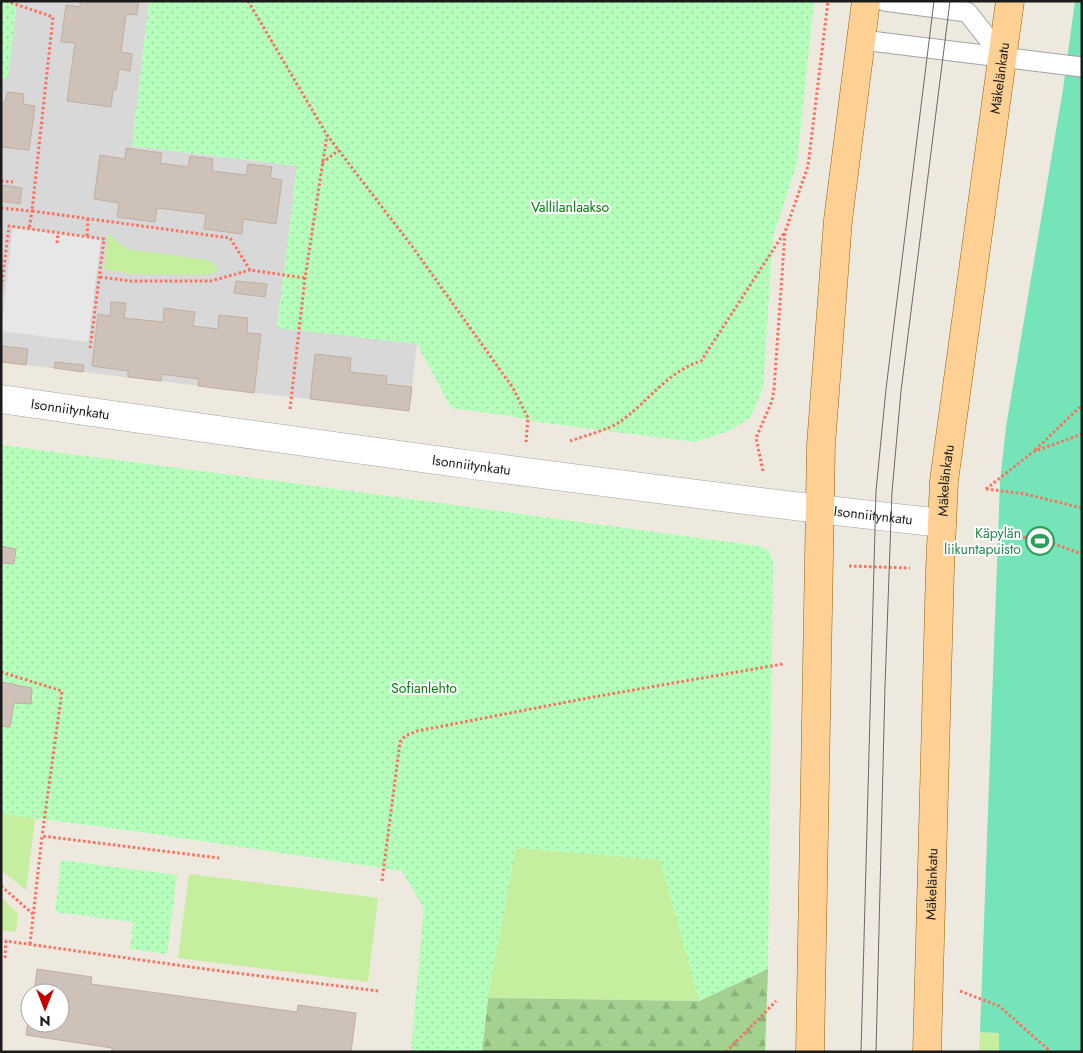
<svg xmlns="http://www.w3.org/2000/svg" width="1083" height="1053" viewBox="0 0 1083 1053" font-family="Jost,sans-serif">
<style>
.residential{fill:#d9d8d8}
.grass{fill:#c6ee9f}
.forest{fill:url(#forest-firs)}
.park{fill:url(#park-dots)}
.pitch{fill:#75e5b9}
.parking{fill:#e7e7e7}
.building{fill:#cec2b8;stroke:#c1aea0}
.lines{fill:none;stroke-linecap:round;stroke-linejoin:round}
.service-casing{stroke:#a2a2a2;stroke-width:21}
.tertiary-casing{stroke:#a2a2a2;stroke-width:29}
.primary-casing{stroke:#926100;stroke-width:29}
.path{stroke:#ff6f5f;stroke-width:3;stroke-dasharray:2.5 2.5;stroke-linecap:butt}
.service{stroke:#fff;stroke-width:19}
.tertiary{stroke:#fff;stroke-width:28}
.primary{stroke:#ffd093;stroke-width:28}
.tram{stroke:#696969;stroke-width:1}
.labels{text-anchor:middle;dominant-baseline:central;stroke-width:4;stroke-linejoin:round;paint-order:stroke}
.street-label{font-size:14px;fill:#1b1b1b;stroke:#fff}
.park-label{font-size:14px;fill:#01810b;stroke:#fff}
.leisure-label{font-size:14px;fill:#27864d;stroke:#fff;text-anchor:end}
</style>
<defs>
<pattern id="forest-firs" width="22" height="20" patternUnits="userSpaceOnUse" patternTransform="scale(1.25)"><rect width="22" height="20" fill="#a3d190"/><path d="M5 1l3.5 6h-7zM16 11l3.5 6h-7z" fill="#8cb37c"/></pattern>
<pattern id="park-dots" width="8" height="8" patternUnits="userSpaceOnUse" patternTransform="scale(1.25)"><rect width="8" height="8" fill="#b6febb"/><path d="M2 2h.1M6 6h.1" fill="none" stroke="#9cd9a0" stroke-width="1.8" stroke-linecap="round"/></pattern>
</defs>
<rect width="100%" height="100%" fill="#eee9df"/>
<path class="residential" d="M17,1H149L132,146L297,166L277,327L417,344L409,411L1,362V78H8Z"/>
<g class="grass">
<path d="M108,234L127,249L208,260L220,270L207,275L132,274L104,269Z"/>
<path d="M722,682L699,1001L488,998L482,1052H411L424,908L402,871L391,869Z"/>
<path d="M1,739L35,819L26,890L1,870Z"/>
<path d="M189,874L378,898L368,982L178,958Z"/>
<path d="M1,897L18,914L16,932L1,930Z"/>
<path d="M980,1032L999,1033L1030,1052H979Z"/>
</g>
<path class="forest" d="M768,969L765,1052H482L488,998L699,1001Z"/>
<g class="park">
<path d="M1,1H17L8,79L1,78Z"/>
<path d="M149,1H814L797,164L773,236L763,389L750,418L729,431L695,442L544,423L509,416L451,408L417,344L277,328L297,166L132,146Z"/>
<path d="M1,445L255,478L759,546L769,551L773,562L768,969L699,1001L660,860L516,848L488,998L482,1052H411L424,908L402,871L134,831L1,814Z"/>
<path d="M61,860L177,875L167,954L130,949L133,922L55,912Z"/>
</g>
<path class="pitch" d="M1075,1H1082V1052H999V1033L980,1032L1000,481L1006,427L1063,89Z"/>
<path class="parking" d="M13,227L101,238L88,342L1,331Z"/>
<g class="building">
<path d="M80,1H139L137,15L126,14L121,52L132,54L130,71L119,69L116,90H113L111,107L67,101L75,43L61,42L66,5L80,7Z"/>
<path d="M7,92L24,94L23,104L35,106L29,150L1,147V102H5Z"/>
<path d="M126,148L162,153L160,163L188,167L190,156L213,159L212,171L246,175L248,164L272,167L270,178L282,180L276,224L243,219L242,234L204,229L206,214L157,208L155,222L117,217L119,203L94,199L100,155L125,159Z"/>
<path d="M1,185L22,188L20,204L1,201Z"/>
<path d="M236,281L267,284L265,297L234,293Z"/>
<path d="M111,302L126,303L124,318L163,322L164,308L195,312L193,326L218,329L219,315L248,318L247,333L261,334L254,393L198,386L199,379L162,374L161,381L128,377V371L92,366L98,314L110,316Z"/>
<path d="M1,346L28,349L26,365L1,362Z"/>
<path d="M315,354L351,358L350,372L387,376L386,384L412,387L409,411L310,399Z"/>
<path d="M55,362L84,365L83,372L54,368Z"/>
<path d="M1,546L16,549L14,564L1,563Z"/>
<path d="M1,682L32,688L31,704L14,703L10,727L1,726Z"/>
<path d="M37,969L92,977L91,984L297,1012L298,1005L356,1013L351,1052H112V1048L26,1035L29,1014L30,1023H60V993H34Z"/>
</g>
<g class="lines">
<defs>
<g id="service">
<path d="M884,1L967,12L1002,56"/>
<path d="M862,40L1082,67"/>
</g>
<g id="tertiary">
<path id="s1" d="M1,399C314,444 627,488 942,523"/>
</g>
<g id="primary">
<path d="M810,1052L821,445L838,220L866,1"/>
<path id="s2" d="M927,1052L940,569L944,481L1010,1"/>
</g>
</defs>
<use href="#service" class="service-casing"/>
<use href="#tertiary" class="tertiary-casing"/>
<use href="#primary" class="primary-casing"/>
<g class="path">
<path d="M6,1L53,17L32,211L230,238L250,270L305,278"/>
<path d="M248,1L327,135L414,249L513,388L528,418L526,442"/>
<path d="M322,163L339,150"/>
<path d="M1,181L13,182"/>
<path d="M1,208L32,211L29,229"/>
<path d="M87,236L88,219"/>
<path d="M57,243L58,233"/>
<path d="M100,277L130,281H211L250,270"/>
<path d="M1,292L9,226L104,239L90,349"/>
<path d="M290,409L305,278L327,135"/>
<path d="M570,441C584,436 611,429 621,421C649,401 667,372 701,361L784,233"/>
<path d="M1035,450L1082,405"/>
<path d="M763,471L756,438L772,401L774,389L785,232L808,166L828,1"/>
<path d="M986,489L1033,452L1082,434"/>
<path d="M986,489L1025,494L1082,508"/>
<path d="M979,530L1046,541L1079,553"/>
<path d="M849,566L910,568"/>
<path d="M1,672L62,691L42,836"/>
<path d="M382,881L400,742L405,736L417,731L593,697L783,664"/>
<path d="M1,886L33,914"/>
<path d="M30,944L42,836L219,858"/>
<path d="M5,958L6,941L205,969L378,991"/>
<path d="M960,991L999,1006L1051,1052"/>
<path d="M726,1052L776,1001"/>
</g>
<use href="#service" class="service"/>
<use href="#tertiary" class="tertiary"/>
<use href="#primary" class="primary"/>
<g class="tram">
<path d="M861,1052L876,491L886,389L934,1"/>
<path d="M876,1052L885,686L892,492L901,391L950,1"/>
</g>
</g>
<defs>
<symbol id="stadium-ring" viewBox="-11 -11 22 22"><circle r="9.5" fill="#fff" stroke="#2e9e5b" stroke-width="1.5"/><path d="M0-5a6.5 5 0 1 0 0 10a6.5 5 0 1 0 0-10ZM-3.5-1.8h7v3.6h-7Z" fill="#2e9e5b"/></symbol>
</defs>
<g fill-rule="evenodd">
<use href="#stadium-ring" x="1024" y="525" width="32" height="32"/>
</g>
<g class="labels">
<g class="street-label">
<text stroke="none"><textPath href="#s2" startOffset="978">Mäkelänkatu</textPath></text>
<text stroke="none"><textPath href="#s1" startOffset="70">Isonniitynkatu</textPath></text>
<text stroke="none"><textPath href="#s1" startOffset="475">Isonniitynkatu</textPath></text>
<text stroke="none"><textPath href="#s2" startOffset="572">Mäkelänkatu</textPath></text>
<text stroke="none"><textPath href="#s1" startOffset="880">Isonniitynkatu</textPath></text>
<text stroke="none"><textPath href="#s2" startOffset="168">Mäkelänkatu</textPath></text>
</g>
<g class="park-label">
<text x="570" y="207">Vallilanlaakso</text>
<text x="424" y="688">Sofianlehto</text>
</g>
<g class="leisure-label">
<text x="1021" y="533">Käpylän<tspan x="1021" dy="16">liikuntapuisto</tspan></text>
</g>
</g>
<rect width="1083" height="1053" fill="none" stroke="#1b1b1b" stroke-width="5"/>
<g transform="translate(45 1008) rotate(180)"><circle r="24" fill="#ffffff" stroke="#a4a4a4"/>
<path d="M0-4L9 19L0 12L-9 19Z" fill="#c60001"/>
<text y="-8" font-size="14" font-weight="bold" text-anchor="middle" fill="#1b1b1b">N</text>
</g>
</svg>
